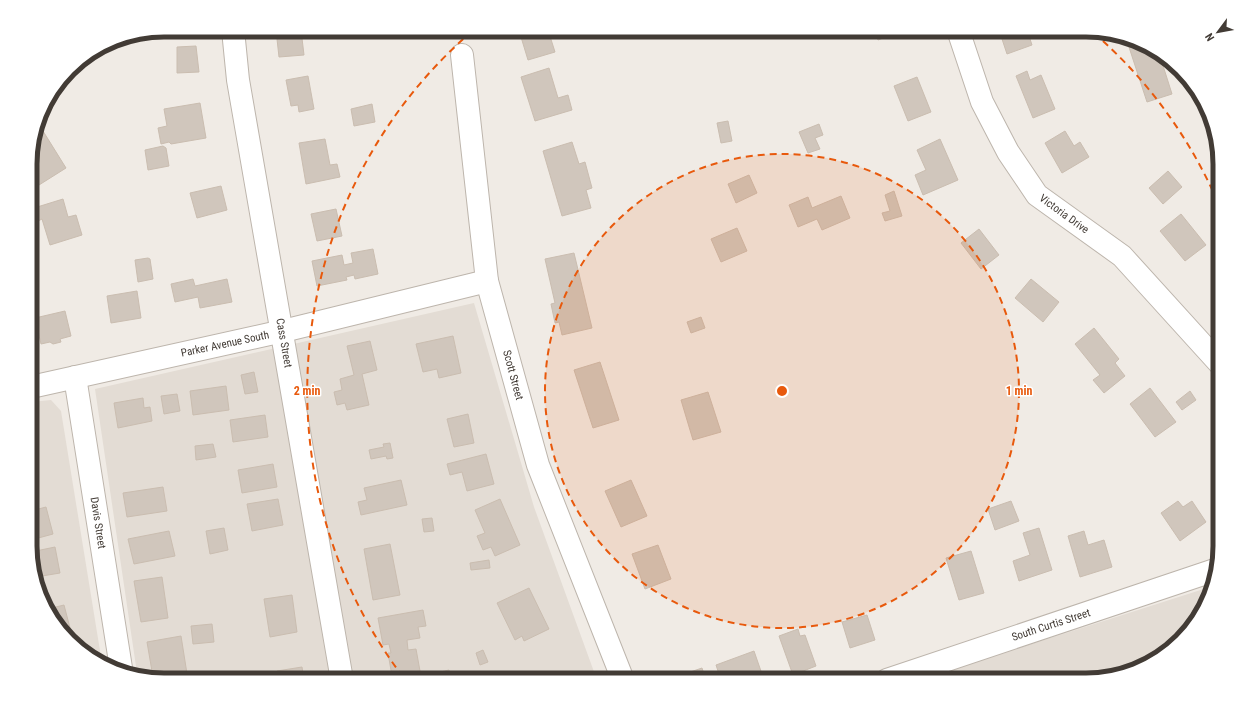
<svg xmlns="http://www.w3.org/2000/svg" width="1250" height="710" viewBox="0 0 1250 710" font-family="'Roboto Condensed',sans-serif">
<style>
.residential{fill:#e3dcd4}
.building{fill:#d0c6bc;stroke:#cabdb0}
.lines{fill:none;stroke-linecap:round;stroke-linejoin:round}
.minor-casing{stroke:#bdb5ac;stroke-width:24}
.tertiary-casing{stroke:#bdb5ac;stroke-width:24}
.minor{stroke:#fff;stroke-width:22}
.tertiary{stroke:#fff;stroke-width:22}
.ring{fill:none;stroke:#e8590c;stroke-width:2;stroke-dasharray:7 5}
.labels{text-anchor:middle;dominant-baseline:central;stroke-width:3;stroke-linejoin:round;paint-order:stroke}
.street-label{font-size:11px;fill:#423b35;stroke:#fff}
.rim{fill:none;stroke:#423b35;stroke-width:5}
.centre{fill:#e8590c;stroke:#fff;stroke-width:2}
.ring-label{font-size:12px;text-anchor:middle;font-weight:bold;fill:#e8590c;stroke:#fff;stroke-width:3;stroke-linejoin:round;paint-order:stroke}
</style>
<rect width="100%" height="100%" fill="#f0ebe5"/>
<g class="residential">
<path d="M474,303L534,507L597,680H164L137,673L95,389Z"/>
<path d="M51,400L61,411L102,663L97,662L52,620L31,563V402Z"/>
<path d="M1210,587L1202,613L1160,658L1094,680H919Z"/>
</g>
<g class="building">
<path d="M276,30H301L304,55L279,57Z"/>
<path d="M545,30H548L555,52L528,60L521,37Z"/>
<path d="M561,30H585V32L561,33Z"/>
<path d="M874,30H900L901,31L878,40Z"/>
<path d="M999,30H1027L1032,45L1007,54Z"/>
<path d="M1127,41L1153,48L1159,53L1172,94L1147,102Z"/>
<path d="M196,46L199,72L177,73V47Z"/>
<path d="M549,68L558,98L568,95L572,110L535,121L521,77Z"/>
<path d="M1027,71L1030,80L1041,75L1055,109L1033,118L1016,76Z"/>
<path d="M308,76L314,109L299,112L298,105L291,106L286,80Z"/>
<path d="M917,77L931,112L908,121L894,86Z"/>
<path d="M200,103L206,138L171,144L169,142L161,144L158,128L167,126L164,109Z"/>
<path d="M372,104L375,122L354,126L351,109Z"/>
<path d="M728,121L732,141L721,143L717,123Z"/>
<path d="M38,123L66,168L39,185L31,172V147Z"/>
<path d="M819,124L823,135L815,138L820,149L808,153L799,132Z"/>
<path d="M1065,131L1074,146L1080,142L1089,157L1062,173L1045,143Z"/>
<path d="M325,139L330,165L337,164L340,177L306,184L299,143Z"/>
<path d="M940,139L958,180L923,195L915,175L926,170L917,150Z"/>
<path d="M572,142L579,164L585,162L592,188L586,190L591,208L562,216L543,151Z"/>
<path d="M163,146L166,148L169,166L148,170L145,150Z"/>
<path d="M1168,171L1182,187L1163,204L1149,188Z"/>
<path d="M749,175L757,193L736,203L728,184Z"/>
<path d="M221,186L227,210L197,218L190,193Z"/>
<path d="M894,191L902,216L885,221L882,213L890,211L885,195Z"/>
<path d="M841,196L850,218L822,230L817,219L798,227L789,205L808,197L812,208Z"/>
<path d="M63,199L68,217L76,215L82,235L50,245L42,219L38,221L34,208Z"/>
<path d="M336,209L342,236L317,241L311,214Z"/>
<path d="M1181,214L1206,245L1185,261L1160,231Z"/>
<path d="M737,228L747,251L721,262L711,239Z"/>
<path d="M979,229L999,255L981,269L961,243Z"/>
<path d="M373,249L378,274L355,279L354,275L346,277L347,280L317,286L312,261L342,255L344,265L353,263L351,253Z"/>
<path d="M574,253L592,328L562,335L559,322L555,323L551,304L555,303L545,259Z"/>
<path d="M148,258L150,259L153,279L138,282L135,260Z"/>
<path d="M193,279L195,286L227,279L232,302L200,308L198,297L175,302L171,284Z"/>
<path d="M1031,279L1059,302L1043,322L1015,298Z"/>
<path d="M137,291L141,318L111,323L107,296Z"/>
<path d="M65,311L71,336L60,339L61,342L53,344L50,342L41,344L35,318Z"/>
<path d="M701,317L705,328L691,333L687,322Z"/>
<path d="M1094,328L1119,359L1115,363L1125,376L1104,393L1093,380L1100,375L1075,344Z"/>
<path d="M453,336L461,373L439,378L437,369L423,372L416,344Z"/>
<path d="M370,341L377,370L362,374L369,405L347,410L345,403L337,405L334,392L342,390L340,379L354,375L347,346Z"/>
<path d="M600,362L619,420L593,428L574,370Z"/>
<path d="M254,372L258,392L245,394L241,375Z"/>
<path d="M226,386L229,410L193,415L190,391Z"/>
<path d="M1150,388L1176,422L1155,437L1130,404Z"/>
<path d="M1190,391L1196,400L1182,410L1176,402Z"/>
<path d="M708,392L721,432L693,440L681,400Z"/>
<path d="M177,394L180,411L164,414L161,396Z"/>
<path d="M143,398L144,408L150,407L152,421L118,428L114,403Z"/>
<path d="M468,414L474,443L454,447L447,419Z"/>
<path d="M265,415L268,437L233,442L230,420Z"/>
<path d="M390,443L393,458L387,459L386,456L371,459L369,450L384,447L383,444Z"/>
<path d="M213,444L216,457L196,460L195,446Z"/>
<path d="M486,454L494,484L467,491L462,472L450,475L447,464Z"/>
<path d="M273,464L277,487L242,493L238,470Z"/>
<path d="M401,480L407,505L361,515L358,502L367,500L364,488Z"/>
<path d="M631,480L647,516L621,527L605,491Z"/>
<path d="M163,487L167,511L127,517L123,493Z"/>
<path d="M278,499L283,525L252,531L247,504Z"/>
<path d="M500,499L520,545L495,556L491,547L483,550L477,536L485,533L475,510Z"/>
<path d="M1011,501L1019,521L995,530L988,509Z"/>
<path d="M1178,501L1183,507L1192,501L1206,522L1180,541L1161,513Z"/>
<path d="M46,507L53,534L31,540V511Z"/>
<path d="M432,518L434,531L424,532L422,519Z"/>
<path d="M224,528L228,550L210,554L206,531Z"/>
<path d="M1039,528L1052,570L1019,581L1013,561L1030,555L1023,533Z"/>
<path d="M169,531L175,556L134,564L128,539Z"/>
<path d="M1084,531L1088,545L1104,540L1112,567L1080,577L1068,536Z"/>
<path d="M390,544L400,595L373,600L364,549Z"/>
<path d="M658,545L671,579L645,589L632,554Z"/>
<path d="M55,547L60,573L36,577L31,563V552Z"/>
<path d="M971,551L984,593L959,600L946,558Z"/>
<path d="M489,560L490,568L471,570L470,563Z"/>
<path d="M162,577L168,618L141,622L134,581Z"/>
<path d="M529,588L549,629L524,641L522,636L515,640L497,603Z"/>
<path d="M292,595L297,632L270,637L264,599Z"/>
<path d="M64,605L70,628L63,630L52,620L48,609Z"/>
<path d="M423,610L426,626L418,627L420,638L407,640L408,650L416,649L420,671L392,676L388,653H391L389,644L383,645L378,618Z"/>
<path d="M867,615L875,640L850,648L842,622Z"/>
<path d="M212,624L214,642L193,644L191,626Z"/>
<path d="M798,629L800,636L805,635L816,666L793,675L779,636Z"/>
<path d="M181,636L188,680H164L153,677L147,642Z"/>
<path d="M483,650L488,662L480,665L476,653Z"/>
<path d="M754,651L763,677L756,680H721L716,665Z"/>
<path d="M302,667L304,680H279L277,671Z"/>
<path d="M702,668L706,680H667Z"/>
<path d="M449,670L452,680H433L432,674Z"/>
</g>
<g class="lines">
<defs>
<g id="minor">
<path d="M233,30L238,80L342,680"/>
<path d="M958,30L982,102L1008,152L1037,195L1122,256L1220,364"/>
<path d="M462,55L487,281L538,465L623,680"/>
<path d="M75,377L121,668"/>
<path d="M31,387L283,331L487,281"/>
</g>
<path id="tertiary" d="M887,680L1215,570"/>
</defs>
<use href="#minor" class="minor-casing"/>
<use href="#tertiary" class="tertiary-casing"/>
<use href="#minor" class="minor"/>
<use href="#tertiary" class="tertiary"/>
</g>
<circle cx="782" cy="391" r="237" fill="#e8590c" fill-opacity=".12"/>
<g class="ring">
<circle cx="782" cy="391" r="237"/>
<path d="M403 677A475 475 0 0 1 470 33M1094 33A475 475 0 0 1 1219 205"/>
</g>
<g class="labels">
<g class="street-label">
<text transform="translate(1064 214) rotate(36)">Victoria Drive</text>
<text transform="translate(284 343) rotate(80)">Cass Street</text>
<text transform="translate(225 344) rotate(-12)">Parker Avenue South</text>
<text transform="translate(513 375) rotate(75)">Scott Street</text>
<text transform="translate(98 523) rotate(81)">Davis Street</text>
<text transform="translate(1051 625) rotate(-18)">South Curtis Street</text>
</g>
</g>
<path d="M0 0H1250V710H0ZM164 37H1086A127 127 0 0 1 1213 164V546A127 127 0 0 1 1086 673H164A127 127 0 0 1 37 546V164A127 127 0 0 1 164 37Z" fill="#fff" fill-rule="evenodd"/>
<path class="rim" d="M164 37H1086A127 127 0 0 1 1213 164V546A127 127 0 0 1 1086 673H164A127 127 0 0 1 37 546V164A127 127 0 0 1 164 37Z"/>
<circle cx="782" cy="391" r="6" class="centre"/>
<g class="ring-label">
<text x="1019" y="395">1 min</text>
<text x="307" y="395">2 min</text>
</g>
<g transform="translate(1218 32) rotate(238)" stroke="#ffffff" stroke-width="3" paint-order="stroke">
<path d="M0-3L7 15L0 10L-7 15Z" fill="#423b35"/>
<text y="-6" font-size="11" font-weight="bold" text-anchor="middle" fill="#423b35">N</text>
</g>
</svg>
